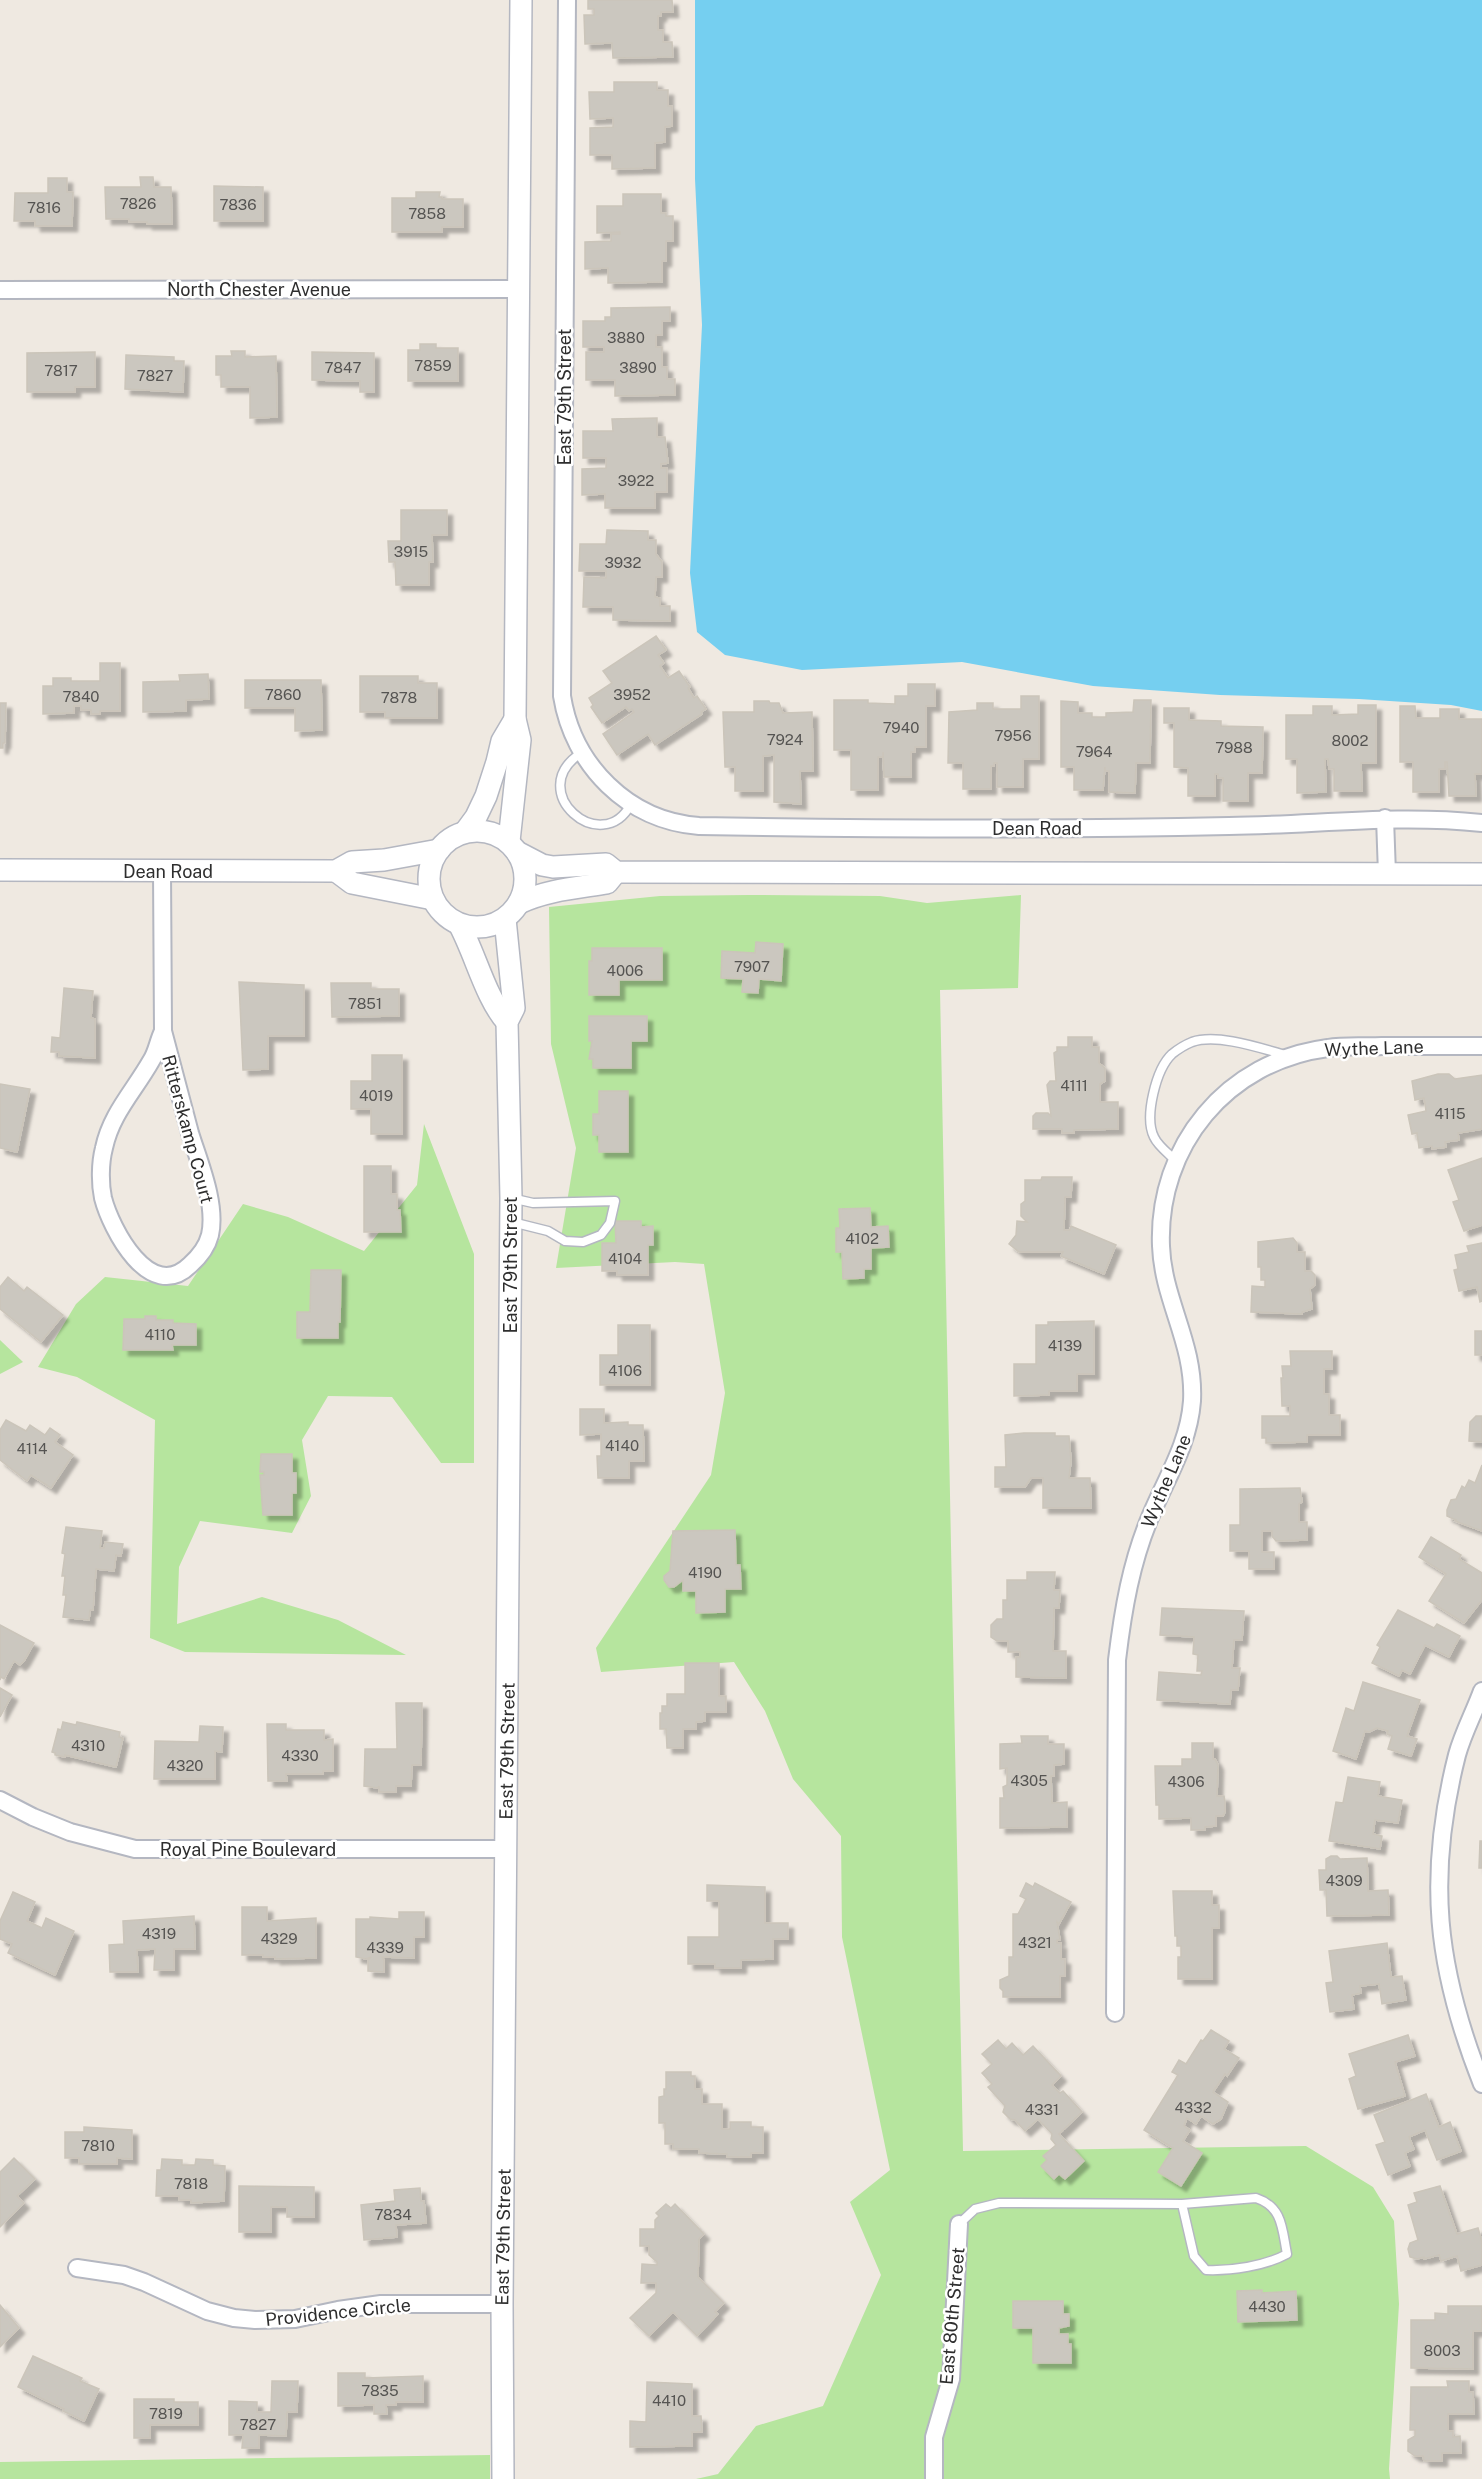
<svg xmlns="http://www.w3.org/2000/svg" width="1482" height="2479" viewBox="0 0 1482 2479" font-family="'Public Sans',sans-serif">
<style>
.green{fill:#b6e59e}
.water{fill:#75cff0}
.building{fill:#cbc7bf;stroke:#cbc5ba;stroke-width:1.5;filter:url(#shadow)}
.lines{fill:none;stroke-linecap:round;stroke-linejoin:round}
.service-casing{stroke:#b4b7c1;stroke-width:11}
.minor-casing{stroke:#b4b7c1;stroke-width:20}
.tertiary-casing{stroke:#b4b7c1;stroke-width:24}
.service{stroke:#fff;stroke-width:8}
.minor{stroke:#fff;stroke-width:16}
.tertiary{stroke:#fff;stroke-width:21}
.labels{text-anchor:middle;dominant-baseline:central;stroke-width:5;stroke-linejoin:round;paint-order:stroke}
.number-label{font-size:15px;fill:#555452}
.street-label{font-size:18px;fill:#2e2e2e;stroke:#fff}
</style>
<defs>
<filter id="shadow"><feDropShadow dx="5.5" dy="5.5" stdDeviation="1.5" flood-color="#0004"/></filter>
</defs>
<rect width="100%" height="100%" fill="#efe9e1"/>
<g class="green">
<path d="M748,895L880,896L927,903L1021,895L1018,988L940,990L963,2151L1306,2146L1373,2187L1394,2221L1399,2304L1389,2469L1390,2479H696L718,2474L756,2426L823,2406L881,2275L850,2202L890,2170L842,1937L841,1836L793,1779L765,1711L734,1662L601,1672L596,1648L711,1475L725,1393L704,1264L675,1262L556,1268L576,1148L551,1044L549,907L660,896Z"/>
<path d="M424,1124L474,1254V1463H441L392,1397L328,1396L302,1440L311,1496L292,1533L200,1521L179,1567L177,1624L262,1597L338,1620L406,1655L185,1652L150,1638L155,1420L77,1377L38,1367L76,1304L105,1277L188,1286L243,1204L288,1217L364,1251L417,1185Z"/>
<path d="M0,1340L23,1362L0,1374Z"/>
<path d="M490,2455V2479H0V2462Z"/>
</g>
<path class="water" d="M695,0H1482V711L1451,705L1359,699L1220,695L1093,686L962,662L802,670L725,655L697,632L690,573L702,325L695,179Z"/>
<g class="building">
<path d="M588,0H672L673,12H661V16H658V30H663V42H672L673,57L613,58L612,43L585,44L584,15H594V9H588Z"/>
<path d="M614,82H657V90H668V106H672V126L665,127V142L655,143V168L612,169V155H590V128L613,127V118L590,119L589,92H614Z"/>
<path d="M140,177H153L154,187H171L172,224H147V222H129V219H106L105,187H141Z"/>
<path d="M48,178H67V192H73L72,226H35V221H14L15,193H48Z"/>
<path d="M214,186L263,187V221H214Z"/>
<path d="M416,192H440L439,197H442V199H463V227H442V232H392V198H416Z"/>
<path d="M623,194H661V213H666V216H673V241H666V261H662V282L608,283V268L585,269V242L611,241V234H620V232L597,233V206H623Z"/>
<path d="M670,307V321H662V335H656V347H662V367H667V379H675V395L615,396V380H586V352H604V347H583V321H605V317H611V308Z"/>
<path d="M420,344H436V348H458V381H408V350H420Z"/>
<path d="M231,351H245V357L276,356L277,417L250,418V387H221V375H216V356H232Z"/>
<path d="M95,352V387H75V392H27V353Z"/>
<path d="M312,352L374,353V392H360V381L312,380Z"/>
<path d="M126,355L174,357V361H184L183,392L125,389Z"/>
<path d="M657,418V437H665L668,463L661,464V468H667V492H655V508H605V494L582,495V469L606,468V458H583V431H613L612,419Z"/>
<path d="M401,510H447V535H432L433,562H429V585H396L395,562H389L388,541H401Z"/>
<path d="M607,530L648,531V540H656V554L662,562V577H656L655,597L660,598V606H670V621L613,620V607H583L584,577L606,578V571H579L580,544H606Z"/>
<path d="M656,636L666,650L658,655L664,663L660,666L668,678L679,671L690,687L688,688L694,698L697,696L706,709L701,712L702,714L655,745L648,734L617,755L603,734L634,712L632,709L629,711L626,707L602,723L591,707L593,705L589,698L612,683L603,671Z"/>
<path d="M100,663H120V711H100V714H91V710H81V706H74V713L43,714V686H53V678H71V681H100Z"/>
<path d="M208,674L209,699L186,700V711L143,712V682L180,681L179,675Z"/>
<path d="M360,676H418V683H437V718H385V712H360Z"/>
<path d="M245,680H321L322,730L295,731V708H245Z"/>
<path d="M908,684H935V706H926V747H915V752H911V777H884L883,752V757H878V790H851V750H834V700H868V703L895,704V696H908Z"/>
<path d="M1021,696H1039V759H1023V787H997V763H994V766H991V789H963V763H948L949,712L977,710V703H993V709H1021Z"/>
<path d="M1134,700H1151L1150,763H1136L1135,793L1109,792V771H1105V767L1103,790H1074V767H1061V701L1078,702V713H1092V717H1106V713L1133,712Z"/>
<path d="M754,701H769L770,703H779L783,713L812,712L813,771H800L801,804L774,802V755L763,756V791H735V767H725L723,712H754Z"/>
<path d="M0,703H6L5,743H3V748H0Z"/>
<path d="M1358,705H1376V763H1361L1362,791H1334V769H1329L1328,759H1325L1326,792L1297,793V759H1286V715H1313V706H1332V715L1358,714Z"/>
<path d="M1400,706H1415L1416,718H1440V709H1459V719H1482V774H1475L1476,796H1449L1447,762H1445V769H1439V792H1413V762H1400Z"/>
<path d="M1164,708H1189V720L1221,721V726L1263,727L1262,773H1248V801H1223V778H1218V774H1215V796H1188V768L1174,767V723H1164Z"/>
<path d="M756,942L783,944L781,981L759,979L758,993L742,992L743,979L721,978L722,951L755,953Z"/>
<path d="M592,948H662V980H619V995H589V961H592Z"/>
<path d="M239,982L304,985V1036H268V1069L243,1070Z"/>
<path d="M331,983H371V989H399V1016L332,1017Z"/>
<path d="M64,988L93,991L91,1018L95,1019V1058L59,1056V1052H51L52,1037L60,1038Z"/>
<path d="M589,1016H647V1041H631V1068H593V1059H589L592,1041H589Z"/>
<path d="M1068,1037H1092V1047H1099V1063L1105,1068V1081L1100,1084V1102H1118V1129L1074,1130V1133H1062V1129H1033V1116L1036,1113H1048L1051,1116L1047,1085L1050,1081H1056L1054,1053L1057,1051V1047H1068Z"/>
<path d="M372,1055H402V1134H371V1109H351V1081H372Z"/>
<path d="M1438,1074H1449L1455,1079L1482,1075V1129L1458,1133L1459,1140L1445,1142L1446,1147L1432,1149V1146L1419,1148L1417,1133L1412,1134L1408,1115L1426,1111L1424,1098L1415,1100L1412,1081Z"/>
<path d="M0,1084L30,1089L17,1152L0,1148Z"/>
<path d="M599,1091H628V1152H599V1135H593V1114H599Z"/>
<path d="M1482,1158V1225L1464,1231L1453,1202L1459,1200L1448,1170Z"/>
<path d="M364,1166H391V1194H397V1210H400L401,1232H364Z"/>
<path d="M1042,1177H1072L1071,1197H1065L1064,1230H1070L1071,1226L1116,1245L1104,1274L1061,1256L1063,1252H1019L1009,1244L1016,1235L1017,1221L1027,1222L1021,1216V1204L1025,1201V1180H1041Z"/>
<path d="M870,1208L871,1227L888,1226L889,1247L871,1248V1269H864V1278L843,1279L842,1252H836V1228H840L839,1209Z"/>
<path d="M615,1221H641V1227L653,1226V1245H648V1275H617V1271H602V1243H616Z"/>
<path d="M1293,1238L1297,1243V1252H1305V1271H1311L1315,1275V1285L1310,1289L1312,1309L1302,1312V1314L1251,1312L1252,1286L1265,1287V1280H1261V1267H1258V1242Z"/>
<path d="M1482,1243V1301L1480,1302L1477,1287L1459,1291L1454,1270L1458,1269L1455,1255L1469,1252L1467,1246Z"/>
<path d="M311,1270H341L340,1322H338V1338H297V1312H310Z"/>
<path d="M8,1277L24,1291L27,1287L63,1315L41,1342L0,1309V1287Z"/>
<path d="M145,1316H156V1320H173V1323L196,1324V1345H172L173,1350H123L124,1319H145Z"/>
<path d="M1094,1321V1374H1077V1391H1049V1395L1014,1396V1364H1036V1325H1048V1322Z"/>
<path d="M618,1325H650V1385H600V1355H618Z"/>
<rect x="1475" y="1331" width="7" height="24"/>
<path d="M1290,1351H1332V1369H1324V1394H1329V1415H1340V1435H1307V1442L1266,1443V1438H1262V1416H1290V1406H1282L1281,1378H1283L1282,1366H1291Z"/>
<path d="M580,1409H604V1423L628,1422V1425H643L644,1461H629V1478H598L597,1456H601V1434L580,1435Z"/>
<path d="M1476,1416H1482V1442L1469,1441L1470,1422Z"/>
<path d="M6,1420L26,1431L30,1425L45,1435L50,1428L60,1435L55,1442L73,1455L51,1488L31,1475L27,1481L0,1460V1430Z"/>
<path d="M1024,1433H1055V1436H1069L1071,1461L1069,1478H1090L1091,1508H1043V1478H1031L1025,1487H995V1467H1006L1005,1435Z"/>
<path d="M261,1454H292V1473H296V1493H292V1515H263L260,1475H264V1472H260Z"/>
<path d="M1482,1465V1531L1455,1521L1456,1520L1447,1516V1510L1451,1500L1456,1499L1462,1486L1465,1488L1469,1480L1475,1483Z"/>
<path d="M1300,1488L1302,1502L1299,1504V1522H1307V1540L1276,1541L1272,1536V1531H1262V1552H1274V1569H1249V1551H1230V1525H1240V1489Z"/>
<path d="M66,1527L102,1531L100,1548H104L105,1542L123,1544L121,1556L116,1555L114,1571L96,1569L93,1610H90L89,1620L63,1617L66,1595H63L65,1576H62L65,1554L62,1553Z"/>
<path d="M735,1530L736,1565H740L741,1589H725V1612L696,1613V1591H683V1580L674,1587H669L664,1580V1576L670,1571L673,1531Z"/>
<path d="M1431,1537L1461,1555L1459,1559L1482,1573V1600L1464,1623L1429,1601L1446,1574L1419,1557Z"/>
<path d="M1027,1572H1055L1054,1590H1060L1059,1608H1054L1053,1651H1066V1678L1016,1677V1657H1020V1652H1008V1641H997L991,1637V1625L997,1619H1003V1600H1007V1580H1027Z"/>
<path d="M1162,1608L1244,1611L1242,1640H1234L1232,1668H1240L1238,1690H1231L1230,1704L1157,1700L1159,1672L1201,1675L1202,1671H1197L1198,1655L1193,1654L1194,1637L1160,1635Z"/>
<path d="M1398,1610L1434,1628L1437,1624L1460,1636L1449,1657L1425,1645L1410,1674L1402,1670L1399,1676L1372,1663L1380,1647L1377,1645Z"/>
<path d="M0,1625L34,1643L24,1661L20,1665L14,1661L4,1679L1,1677L0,1680Z"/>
<path d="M685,1663H719V1696H726V1712H705V1721L696,1722V1729H683V1748H667L666,1729H660V1713H662V1706H667V1694H685Z"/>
<path d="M1363,1682L1420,1700L1407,1736L1417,1739L1411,1756L1388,1749L1392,1736L1387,1734L1388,1731L1377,1728L1369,1732L1365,1731L1356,1759L1333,1751L1346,1708L1354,1711Z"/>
<path d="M0,1688L12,1695L0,1717Z"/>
<path d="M396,1703H422L421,1765H412L411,1786H396V1792H379V1786L378,1788L364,1786L365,1749H397Z"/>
<path d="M63,1722L76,1725L77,1722L120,1732L119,1737L123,1738L116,1767L65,1755V1757L55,1755V1753L52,1752L58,1729L61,1730Z"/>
<path d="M267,1724H286V1730H324V1740L333,1739V1771H323V1774H286L287,1781H268Z"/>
<path d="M200,1726L223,1727L222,1752L215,1751V1779H154L155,1741L199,1742Z"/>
<path d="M1021,1736H1048V1744H1064V1764L1054,1765V1776H1051L1052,1803L1067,1802V1827L1000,1828V1798H1004L1003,1787L1007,1785V1768L1000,1769V1744L1022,1743Z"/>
<path d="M1192,1743H1213V1759H1215L1218,1765L1217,1796H1224L1225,1801V1812L1223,1816H1216V1826L1205,1827V1830H1191V1818L1159,1819V1805H1156L1155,1766H1182V1759H1192Z"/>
<path d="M1348,1777L1380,1782L1378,1796L1402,1800L1398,1823L1375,1820L1373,1834L1382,1836L1380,1849L1329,1841L1336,1802L1343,1803Z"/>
<path d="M1480,1841H1482V1868H1479Z"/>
<path d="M1331,1856H1337L1340,1859L1367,1858L1368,1891L1388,1890L1389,1915L1327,1916L1326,1890H1320L1319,1870H1326V1859Z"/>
<path d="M1026,1883L1033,1887L1035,1883L1071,1902L1059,1924L1057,1922L1060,1940H1057V1943H1061V1959H1065V1976H1060V1997H1003V1991L1000,1988V1980L1009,1976V1957H1013V1914H1018L1026,1899L1020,1896Z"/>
<path d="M707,1885L765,1887V1923H788V1939H773V1959L741,1960V1968H715V1964H688V1937H719V1901H707Z"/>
<path d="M1173,1891H1212V1905H1219V1928H1212V1979H1178V1957H1181V1946H1177V1936H1175Z"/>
<path d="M13,1892L35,1902L27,1921L42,1928L46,1918L74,1931L55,1975L8,1953L12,1944L0,1939V1921Z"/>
<path d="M242,1907H267V1921L316,1918V1958L275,1959V1957H263V1955H242Z"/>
<path d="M399,1912H424V1937H414V1958L382,1957L384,1960V1972L368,1971V1960L371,1957L366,1959L356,1957V1919H370V1917L399,1919Z"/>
<path d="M194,1916L195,1949H174V1970H154L155,1949L137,1950L138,1972H110L109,1945L124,1944L123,1921Z"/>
<path d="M1387,1943L1391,1977L1402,1976L1406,2000L1382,2004L1379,1984L1360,1986L1361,1993L1352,1995L1354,2009L1330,2012L1326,1983L1333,1982L1329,1951Z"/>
<path d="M1211,2030L1229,2041L1224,2049L1239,2058L1227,2076L1225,2074L1213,2092L1228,2102L1221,2119L1213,2124L1201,2116L1196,2124L1187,2118L1184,2126L1190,2130L1183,2141L1202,2153L1181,2186L1158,2172L1173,2148L1144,2130L1178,2075L1172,2072L1179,2060L1186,2064L1201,2040L1203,2041Z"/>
<path d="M1408,2035L1415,2056L1395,2062L1405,2096L1358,2109L1349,2079L1356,2076L1349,2054Z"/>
<path d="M998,2040L1006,2049L1012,2043L1023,2055L1033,2046L1061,2076L1052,2085L1060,2093L1063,2091L1082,2112L1059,2134L1084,2161L1065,2179L1059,2174L1054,2179L1041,2166L1047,2160L1043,2156L1056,2145L1051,2139L1052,2134L1038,2119L1025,2131L1015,2120L1010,2119L1003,2112L1005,2106L988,2087L992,2084L982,2073L992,2064L982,2054Z"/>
<path d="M666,2072H691V2076H695V2089H702V2104H722V2129H730V2122H751V2127H763V2153H751V2157H727V2154L699,2153V2149H673V2144H665V2123H659V2097L664,2096V2089H666Z"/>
<path d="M1426,2094L1439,2127L1450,2122L1461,2151L1437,2160L1425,2130L1409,2137L1414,2149L1405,2153L1410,2166L1388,2175L1376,2145L1385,2142L1374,2115Z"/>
<path d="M84,2127L132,2130V2159L117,2158V2164H79V2158H65V2132H84Z"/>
<path d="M14,2158L35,2179L17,2196L24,2203L0,2227V2172Z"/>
<path d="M162,2159L182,2160V2165H195L196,2159L213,2160V2165L225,2166L224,2201L191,2203V2200H179V2196H156L157,2170H161Z"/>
<path d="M239,2186L314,2187V2217H287V2207H271V2232H239Z"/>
<path d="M1440,2186L1457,2234L1478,2228L1482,2242V2265L1461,2271L1457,2256L1441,2261L1439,2255L1424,2259V2257L1417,2259L1410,2257L1408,2249L1410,2243L1418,2240L1408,2205L1417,2202L1414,2193Z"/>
<path d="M420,2188L421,2201H424L426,2223L396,2225L397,2237L364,2240L361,2205L395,2201L394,2190Z"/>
<path d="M666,2204L671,2208L675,2204L704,2234L699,2239L698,2277L724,2303L715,2312L718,2314L697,2336L673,2312L649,2336L630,2318L656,2293V2283H641L642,2264L657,2265V2262L649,2255V2246H640V2229H655V2220L659,2216L656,2213Z"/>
<path d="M1262,2290V2293L1296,2291L1297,2320L1238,2322L1237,2291Z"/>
<path d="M1013,2301H1063V2314H1069V2326L1059,2328V2334H1068V2344H1071V2363H1033V2328H1013Z"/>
<path d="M0,2305L19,2328L0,2347Z"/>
<path d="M1448,2306H1482V2331H1473V2369L1411,2368V2320H1435V2313L1448,2314Z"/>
<path d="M33,2356L82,2378L80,2381L99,2389L84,2421L63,2411L64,2409L18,2387Z"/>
<path d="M338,2373H365V2378L423,2376V2402H396V2405H386L387,2414H374V2405L338,2406Z"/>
<path d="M272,2381H298L297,2412H287L286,2436L259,2435V2448H242L243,2435H229V2401L257,2402V2412H271Z"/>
<path d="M1447,2381H1469V2392H1473L1474,2414H1448V2431H1453V2437L1460,2436L1461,2453H1442V2461H1424L1423,2456H1415L1408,2451V2440L1415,2436V2430H1410L1411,2387H1448Z"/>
<path d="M647,2382L692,2384V2416H701L702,2432H692V2446L630,2447V2421L646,2422Z"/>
<path d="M134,2399H174V2402H198V2425H150V2438H134Z"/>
</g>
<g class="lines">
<defs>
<g id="service">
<path d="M581,753C523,791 602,859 631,804"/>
<path d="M1176,1161C1169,1154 1158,1146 1154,1137C1144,1117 1156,1069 1172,1054C1177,1050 1187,1044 1192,1042C1218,1033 1263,1049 1289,1056"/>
<path d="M511,1198L533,1203L615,1201L610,1223L601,1235L583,1242L565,1241L548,1231L512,1222"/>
<path d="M959,2224L975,2209L999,2203L1182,2204L1256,2198C1283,2207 1282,2229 1287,2254C1265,2266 1231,2271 1206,2270L1194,2256L1182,2204"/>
</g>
<g id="minor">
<path d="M567,0L562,696C573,765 628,821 699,826C876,829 1052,830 1229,826C1316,825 1395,814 1482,823"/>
<path d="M0,290L518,289"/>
<path d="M1385,818L1387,874"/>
<path d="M162,871L163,1031"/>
<path d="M163,1031C172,1065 181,1099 190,1133C199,1162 217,1204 210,1235C207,1247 199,1257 190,1265C150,1304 111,1229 103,1198C100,1184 100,1163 104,1148C111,1114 134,1091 151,1061C157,1052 158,1041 163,1031Z"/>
<path d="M1482,1691C1474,1713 1463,1733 1457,1755C1426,1877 1436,1968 1482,2084"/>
<path d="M0,1800L33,1817L70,1832L135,1849H506"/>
<path d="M1115,2013L1117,1660C1123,1610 1131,1562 1151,1515C1167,1477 1189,1443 1192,1401C1195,1343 1163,1301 1161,1246C1157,1146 1227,1061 1328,1048C1345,1045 1364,1047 1382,1046C1415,1046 1449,1046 1482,1046"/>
<path d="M77,2268L124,2275L144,2282L207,2311L234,2318L255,2320L295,2319L338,2310L381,2304H502"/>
<path d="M934,2479V2437L951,2379L959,2224"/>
</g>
<g id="tertiary">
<circle cx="477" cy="879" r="48"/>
<path d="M465,832L476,817L486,796L497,762L502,741L515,719"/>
<path d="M509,841L520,740L515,719L521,0"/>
<path d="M517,852L542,865L553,867L606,864L616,872L1482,874"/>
<path d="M0,870L336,871L352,862L384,860L439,850"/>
<path d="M336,871L352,883L433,899"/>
<path d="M519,903C547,890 576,888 607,883L616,872"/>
<path d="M459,924C475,953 486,999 507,1022"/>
<path d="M503,2479L502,2304L511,1198L507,1022L514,1008L505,919"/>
</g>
</defs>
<use href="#service" class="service-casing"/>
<use href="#minor" class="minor-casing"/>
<use href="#tertiary" class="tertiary-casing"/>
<use href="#service" class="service"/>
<use href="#minor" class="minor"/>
<use href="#tertiary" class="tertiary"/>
</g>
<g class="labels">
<g class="number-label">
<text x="138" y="203">7826</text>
<text x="238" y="204">7836</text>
<text x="44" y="207">7816</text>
<text x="427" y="213">7858</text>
<text x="626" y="337">3880</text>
<text x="433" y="365">7859</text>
<text x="343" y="367">7847</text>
<text x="638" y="367">3890</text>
<text x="61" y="370">7817</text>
<text x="155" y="375">7827</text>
<text x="636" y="480">3922</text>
<text x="411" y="551">3915</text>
<text x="623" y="562">3932</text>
<text x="283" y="694">7860</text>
<text x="632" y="694">3952</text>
<text x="81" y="696">7840</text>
<text x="399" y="697">7878</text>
<text x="901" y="727">7940</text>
<text x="1013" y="735">7956</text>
<text x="785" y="739">7924</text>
<text x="1350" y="740">8002</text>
<text x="1234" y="747">7988</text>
<text x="1094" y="751">7964</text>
<text x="752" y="966">7907</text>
<text x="625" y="970">4006</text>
<text x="365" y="1003">7851</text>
<text x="1074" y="1085">4111</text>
<text x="376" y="1095">4019</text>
<text x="1450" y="1113">4115</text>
<text x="862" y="1238">4102</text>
<text x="625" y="1258">4104</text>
<text x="160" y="1334">4110</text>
<text x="1065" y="1345">4139</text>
<text x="625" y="1370">4106</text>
<text x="622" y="1445">4140</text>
<text x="32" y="1448">4114</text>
<text x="705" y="1572">4190</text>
<text x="88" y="1745">4310</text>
<text x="300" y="1755">4330</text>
<text x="185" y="1765">4320</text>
<text x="1029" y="1780">4305</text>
<text x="1186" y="1781">4306</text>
<text x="1344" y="1880">4309</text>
<text x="159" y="1933">4319</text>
<text x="279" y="1938">4329</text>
<text x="1035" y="1942">4321</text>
<text x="385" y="1947">4339</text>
<text x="1193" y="2107">4332</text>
<text x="1042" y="2109">4331</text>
<text x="98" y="2145">7810</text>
<text x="191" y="2183">7818</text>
<text x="393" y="2214">7834</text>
<text x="1267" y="2306">4430</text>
<text x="1442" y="2350">8003</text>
<text x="380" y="2390">7835</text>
<text x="669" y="2400">4410</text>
<text x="166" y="2413">7819</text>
<text x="258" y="2424">7827</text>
</g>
<g class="street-label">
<text x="259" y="289">North Chester Avenue</text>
<text transform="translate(564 397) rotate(-90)">East 79th Street</text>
<text x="1037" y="828">Dean Road</text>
<text x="168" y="871">Dean Road</text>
<text transform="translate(1374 1048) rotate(-2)">Wythe Lane</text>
<text transform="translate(188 1129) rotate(75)">Ritterskamp Court</text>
<text transform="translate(510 1265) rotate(-90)">East 79th Street</text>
<text transform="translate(1166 1481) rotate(-67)">Wythe Lane</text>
<text transform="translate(507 1751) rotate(-89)">East 79th Street</text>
<text x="248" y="1849">Royal Pine Boulevard</text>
<text transform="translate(503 2237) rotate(-89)">East 79th Street</text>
<text transform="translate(338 2312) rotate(-6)">Providence Circle</text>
<text transform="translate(952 2316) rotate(-85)">East 80th Street</text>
</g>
</g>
</svg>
